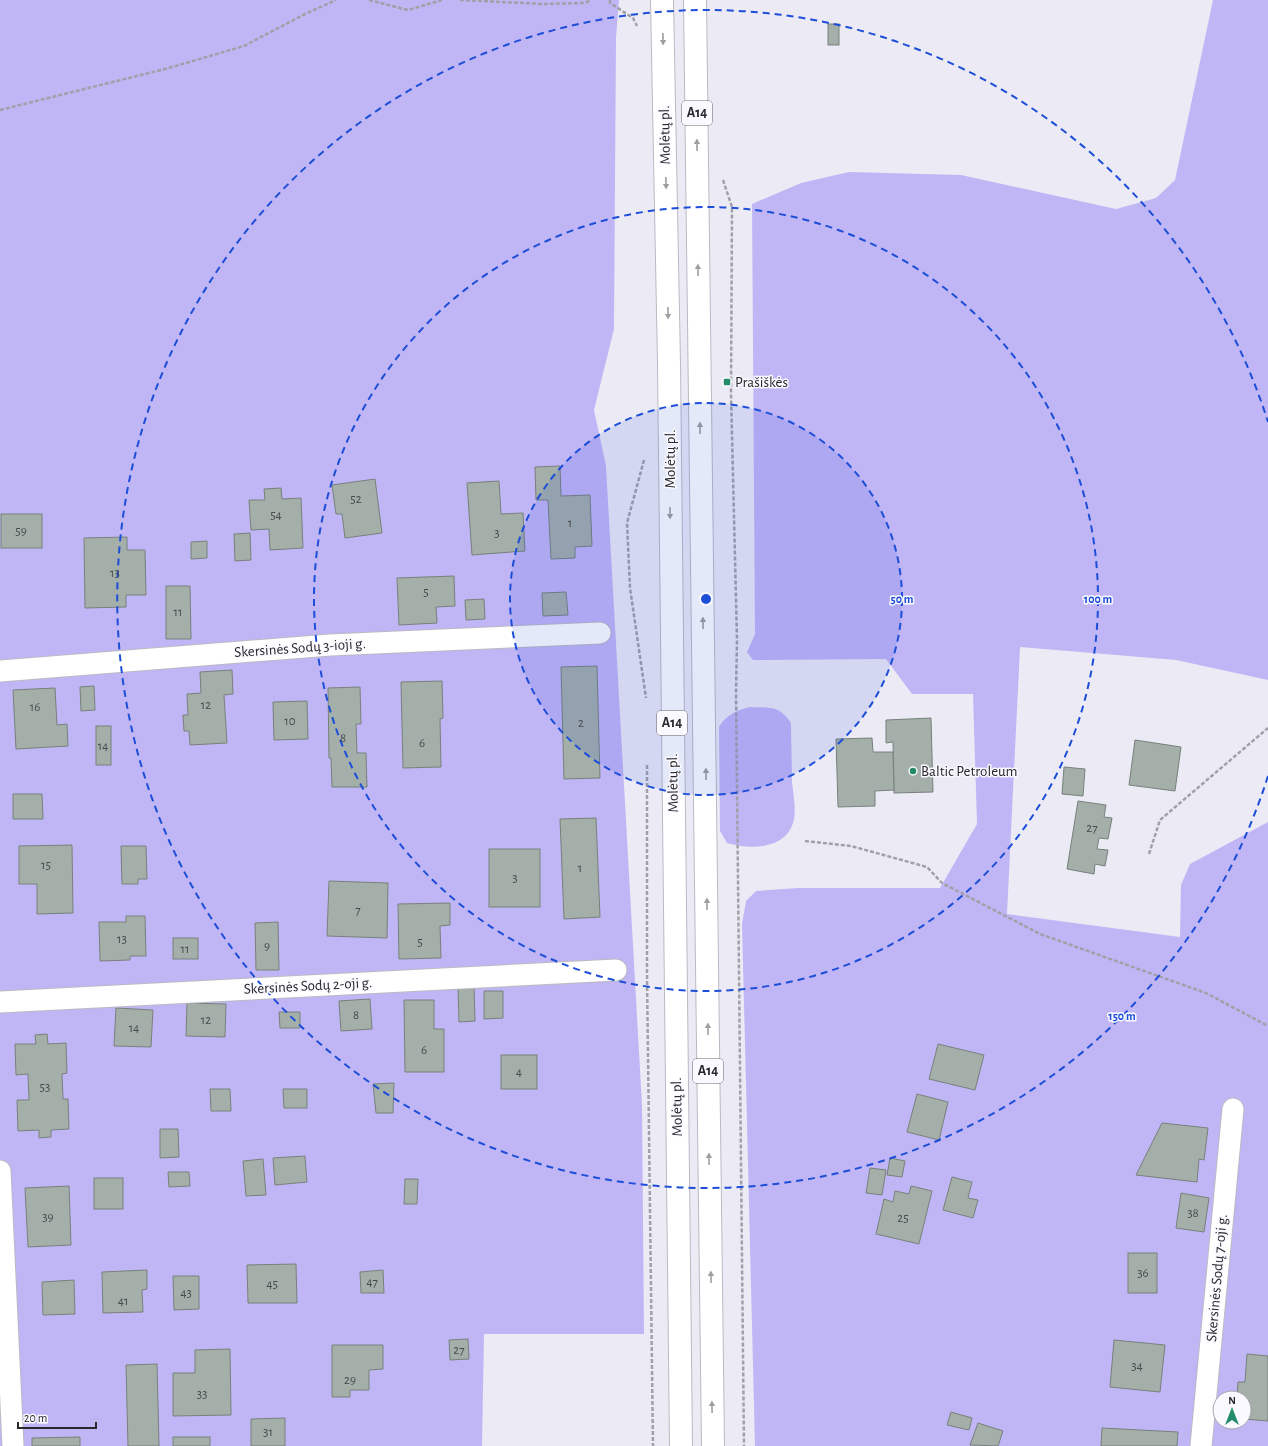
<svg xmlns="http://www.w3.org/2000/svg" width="1268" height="1446" viewBox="0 0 1268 1446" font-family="'Alegreya Sans',sans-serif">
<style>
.green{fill:#c1b6f5;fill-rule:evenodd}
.building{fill:#a4afaa;stroke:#77817c}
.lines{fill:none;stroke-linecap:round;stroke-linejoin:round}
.street-casing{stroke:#bbbac4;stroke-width:23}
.highway-casing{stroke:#bbbac4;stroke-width:24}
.path{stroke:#a1a0a8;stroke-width:2.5;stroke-dasharray:4 2;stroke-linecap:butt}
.street{stroke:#fff;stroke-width:21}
.highway{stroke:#fff;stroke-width:22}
.oneway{fill:#9f9ea0}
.ring{fill:none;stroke:#1d4ed8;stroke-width:2;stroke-dasharray:7 5}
.poi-dot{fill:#238b67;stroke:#faf9ff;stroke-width:1.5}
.labels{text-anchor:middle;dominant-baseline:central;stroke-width:3;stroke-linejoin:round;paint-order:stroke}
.number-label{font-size:13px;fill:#484a4c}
.shield{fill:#faf9ff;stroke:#68676b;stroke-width:1}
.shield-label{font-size:14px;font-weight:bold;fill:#29282c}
.street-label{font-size:15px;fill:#29282c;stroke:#faf9ff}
.poi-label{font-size:15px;fill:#29282c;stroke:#faf9ff;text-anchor:start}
.centre{fill:#1d4ed8;stroke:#faf9ff;stroke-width:2}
.ring-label{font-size:12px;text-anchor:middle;font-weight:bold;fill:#1d4ed8;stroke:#faf9ff;stroke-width:3;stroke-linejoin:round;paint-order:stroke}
</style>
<rect width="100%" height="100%" fill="#ecebf5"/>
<g class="green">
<path d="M0,0H619L616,38L614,329L594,410L606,466L642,1105L644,1334H484L482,1446H0Z"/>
<path d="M1213,0H1268V680L1176,660L1020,647L1007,914L1180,937L1181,885L1190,864L1268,822V1446H755L742,924L746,901L756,891L798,888H940L977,824L973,694H912L886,659L753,660L747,652L755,634L752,204L801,183L849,172L961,175L1116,209L1156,198L1175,180ZM1220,1398H1244V1422H1220Z"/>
<path d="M750,707C770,708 779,705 791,723C791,742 792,762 792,782C793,793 796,807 794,819C788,850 750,850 727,843L720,831L719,727C726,715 737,710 750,707Z"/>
</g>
<g class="building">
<rect x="828" y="24" width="11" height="21"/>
<path d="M560,466L561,496L590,495L592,546L575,547V558L551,559L548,500H536L535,467Z"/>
<path d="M375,479L382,533L345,538L342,514H336L332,485Z"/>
<path d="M499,481L501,514L523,513L525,551L472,555L467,483Z"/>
<path d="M281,488L282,499L301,498L303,548L270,550L269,529L251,530L249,500H265L264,489Z"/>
<rect x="1" y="514" width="41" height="34"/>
<path d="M250,533L251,560L235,561L234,534Z"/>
<path d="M127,537V550H145L146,595H126V607L85,608L84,538Z"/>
<path d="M207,541V558L191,559V542Z"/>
<path d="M454,576L455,606L436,607L437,623L399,625L397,578Z"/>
<path d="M166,586H190L191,639H166Z"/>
<path d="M566,592L568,615L543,616L542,593Z"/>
<path d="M484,599L485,619L466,620L465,600Z"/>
<path d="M597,666L600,778L564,779L561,667Z"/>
<path d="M232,670L233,694L224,695L227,743L190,745L189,731H184L183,715H188L187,694L201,693L200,672Z"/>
<path d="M442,681L443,718L440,719L441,767L403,768L401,682Z"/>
<path d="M94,686L95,710L81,711L80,687Z"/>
<path d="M360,687L361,724H356L357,753H366L367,787H332L331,758H329L328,688Z"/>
<path d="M55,688L57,725L67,724L68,746L16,749L13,690Z"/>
<path d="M307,701L308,739L274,740L273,702Z"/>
<path d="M931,718L933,792L894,793L893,742L886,743V720Z"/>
<rect x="96" y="726" width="15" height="39"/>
<path d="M872,738L873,752H893L894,790L875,791V806L838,807L836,739Z"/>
<path d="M1135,740L1181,747L1175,791L1129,785Z"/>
<path d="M1064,767L1085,769L1083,796L1062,794Z"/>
<path d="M13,794H42L43,819H13Z"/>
<path d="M1078,801L1106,805L1104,817L1112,818L1108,839L1099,838L1097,849L1108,850L1105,866L1095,864L1094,874L1067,869Z"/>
<path d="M596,818L600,917L564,919L560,819Z"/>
<path d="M72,845L73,913L37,914V884H19V846Z"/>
<path d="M121,846H146L147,879H138V884H122Z"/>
<rect x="489" y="849" width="51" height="58"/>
<path d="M329,881L388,883L387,938L327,936Z"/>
<path d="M450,903V925L440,926L441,958L399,959L398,904Z"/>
<path d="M126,916H145L146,956H130V960L100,961L99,922H126Z"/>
<path d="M278,922L279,970H256L255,923Z"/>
<rect x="173" y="938" width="25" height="21"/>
<path d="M474,987L475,1021L459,1022L458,988Z"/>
<path d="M484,991H503V1018L484,1019Z"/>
<path d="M370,999L372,1029L341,1031L339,1001Z"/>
<path d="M404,1000H434V1029H444V1072H405Z"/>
<path d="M187,1003L226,1004L225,1037L186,1036Z"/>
<path d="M116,1008L153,1010L151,1047L114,1046Z"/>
<path d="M279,1012H300V1028H280Z"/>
<path d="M47,1034L48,1044L66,1043L67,1073L62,1074L63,1099H68L69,1129L51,1130V1137L39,1138V1130L18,1131L17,1100H29L28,1074L16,1075L15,1044H36L35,1035Z"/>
<path d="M938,1044L984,1055L975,1090L929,1079Z"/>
<rect x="501" y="1055" width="36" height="34"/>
<path d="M394,1083L393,1113H376L373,1084Z"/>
<path d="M210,1089H230L231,1111H211Z"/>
<path d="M283,1089H307V1108H284Z"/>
<path d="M917,1094L948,1102L939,1140L907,1132Z"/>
<path d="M1162,1123L1208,1128L1204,1160L1199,1159L1197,1182L1136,1175Z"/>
<path d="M160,1129H178L179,1157L160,1158Z"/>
<path d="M305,1156L307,1182L275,1185L273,1158Z"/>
<path d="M890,1158L905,1161L902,1177L887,1175Z"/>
<path d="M263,1159L266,1195L246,1196L243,1161Z"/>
<path d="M870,1168L886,1170L882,1195L866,1193Z"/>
<path d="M168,1172H189L190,1186L169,1187Z"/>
<path d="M952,1177L972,1182L968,1198L978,1200L973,1218L943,1210Z"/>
<rect x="94" y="1178" width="29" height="31"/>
<path d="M405,1179H418L417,1204H404Z"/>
<path d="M69,1186L71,1245L28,1247L25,1188Z"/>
<path d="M911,1186L932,1191L919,1244L876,1234L884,1199L893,1202L895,1191L909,1194Z"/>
<path d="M1181,1193L1209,1198L1204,1232L1176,1228Z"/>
<rect x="1128" y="1253" width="29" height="40"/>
<path d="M296,1264L297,1303H248L247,1265Z"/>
<path d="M147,1270V1289L142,1290L143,1312L103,1313L102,1272Z"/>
<path d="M383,1270L384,1293H361L360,1272Z"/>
<path d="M173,1276H199V1309L174,1310Z"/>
<path d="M74,1280L75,1314L43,1315L42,1282Z"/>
<path d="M468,1339L469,1359L450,1360L449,1340Z"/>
<path d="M1114,1340L1165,1345L1160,1392L1110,1387Z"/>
<path d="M332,1345H383V1369L369,1370V1390H350V1397H332Z"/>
<path d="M230,1349L231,1415L173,1416V1373H195V1350Z"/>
<path d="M1247,1354L1268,1356V1421L1244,1419V1398H1237L1238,1382H1245Z"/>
<path d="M157,1364L159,1446H128L126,1365Z"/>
<path d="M951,1412L972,1418L969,1430L947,1425Z"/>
<path d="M285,1418V1446H251V1419Z"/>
<path d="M978,1423L1003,1431L998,1446L970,1445Z"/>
<path d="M1102,1428L1178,1432L1177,1446H1101Z"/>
<path d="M80,1437V1446H32V1438Z"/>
<rect x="173" y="1437" width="37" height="9"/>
</g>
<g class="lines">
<defs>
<g id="street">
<path d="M0,671L330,645L600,633"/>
<path d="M0,1002L616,970"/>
<path d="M0,1171L13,1446"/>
<path d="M1201,1446L1233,1109"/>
</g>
<g id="highway">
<path d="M662,0L669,364L681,1446"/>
<path d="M695,0L713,1446"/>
</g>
</defs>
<use href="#street" class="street-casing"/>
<use href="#highway" class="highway-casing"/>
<g class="path">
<path d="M369,0L408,10L442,0"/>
<path d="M460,0L544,4L585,3L591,0"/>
<path d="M610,0V3L633,18L637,26"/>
<path d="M0,110L169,68L244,46L303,15L336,0"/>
<path d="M723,180L732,207L731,394L737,640L736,691L744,1446"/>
<path d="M644,460L627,523L630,588L646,698"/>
<path d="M647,765V976L653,1446"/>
<path d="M805,841L851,846L927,867L942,883L1040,934L1206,993L1268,1026"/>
<path d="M1149,854L1160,820L1268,728"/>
</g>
<use href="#street" class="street"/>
<use href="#highway" class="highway"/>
</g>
<defs><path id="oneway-solid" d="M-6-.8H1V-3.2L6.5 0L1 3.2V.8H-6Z"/></defs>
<g class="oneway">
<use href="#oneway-solid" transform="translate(663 39) rotate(89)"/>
<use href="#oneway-solid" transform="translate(697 145) rotate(-91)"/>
<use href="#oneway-solid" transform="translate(666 183) rotate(89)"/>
<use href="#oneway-solid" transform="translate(698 270) rotate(-91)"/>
<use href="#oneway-solid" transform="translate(668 313) rotate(89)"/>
<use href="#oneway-solid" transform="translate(700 428) rotate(-91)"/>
<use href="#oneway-solid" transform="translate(670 513) rotate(90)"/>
<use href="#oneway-solid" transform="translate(703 623) rotate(-91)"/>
<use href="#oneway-solid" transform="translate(706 774) rotate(-91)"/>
<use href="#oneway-solid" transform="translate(707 904) rotate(-90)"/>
<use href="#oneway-solid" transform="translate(708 1029) rotate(-91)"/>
<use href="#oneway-solid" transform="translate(709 1159) rotate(-91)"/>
<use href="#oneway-solid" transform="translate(711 1277) rotate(-91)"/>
<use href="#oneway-solid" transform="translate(712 1407) rotate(-91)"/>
</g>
<circle cx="706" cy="599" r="196" fill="#1d4ed8" fill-opacity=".12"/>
<g class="ring">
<circle cx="706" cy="599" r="196"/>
<circle cx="706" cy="599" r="392"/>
<path d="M1268 776A589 589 0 1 1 1268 422"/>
</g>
<g class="poi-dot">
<rect x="723" y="378" width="8" height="8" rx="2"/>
<circle cx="913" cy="771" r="4"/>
</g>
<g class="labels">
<g class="number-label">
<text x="356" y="499">52</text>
<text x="276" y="515">54</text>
<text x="570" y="523">1</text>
<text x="21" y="531">59</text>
<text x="497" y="533">3</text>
<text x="115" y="573">13</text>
<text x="426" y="592">5</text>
<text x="178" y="612">11</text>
<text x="206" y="705">12</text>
<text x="35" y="707">16</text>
<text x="290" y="721">10</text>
<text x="581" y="723">2</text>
<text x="343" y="738">8</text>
<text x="422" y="743">6</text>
<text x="103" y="746">14</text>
<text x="1092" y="828">27</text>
<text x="46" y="865">15</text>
<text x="580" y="868">1</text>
<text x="515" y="878">3</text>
<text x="358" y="910">7</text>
<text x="122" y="939">13</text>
<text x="420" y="942">5</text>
<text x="267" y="946">9</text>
<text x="185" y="949">11</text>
<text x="356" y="1015">8</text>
<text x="206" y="1020">12</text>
<text x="134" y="1028">14</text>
<text x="424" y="1050">6</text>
<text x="519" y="1072">4</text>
<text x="45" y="1087">53</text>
<text x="1193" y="1213">38</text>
<text x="48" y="1217">39</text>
<text x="903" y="1218">25</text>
<text x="1143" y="1273">36</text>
<text x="372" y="1282">47</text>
<text x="272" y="1284">45</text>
<text x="186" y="1293">43</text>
<text x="123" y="1301">41</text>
<text x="459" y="1350">27</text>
<text x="1137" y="1366">34</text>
<text x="350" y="1380">29</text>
<text x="202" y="1394">33</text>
<text x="268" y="1432">31</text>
</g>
<g class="shield">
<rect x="682" y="101" width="30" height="24" rx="3"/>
<rect x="657" y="711" width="30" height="24" rx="3"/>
<rect x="693" y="1059" width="30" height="24" rx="3"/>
</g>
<g class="shield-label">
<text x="697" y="113">A14</text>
<text x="672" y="723">A14</text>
<text x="708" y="1071">A14</text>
</g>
<g class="street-label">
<text transform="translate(665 135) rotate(-91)">Molėtų pl.</text>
<text transform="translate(670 459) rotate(-90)">Molėtų pl.</text>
<text transform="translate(300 648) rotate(-4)">Skersinės Sodų 3-ioji g.</text>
<text transform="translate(673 783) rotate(-91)">Molėtų pl.</text>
<text transform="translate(308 986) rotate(-3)">Skersinės Sodų 2-oji g.</text>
<text transform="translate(677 1107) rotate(-91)">Molėtų pl.</text>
<text transform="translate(1217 1278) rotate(-85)">Skersinės Sodų 7-oji g.</text>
</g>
<g class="poi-label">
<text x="735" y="382">Prašiškės</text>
<text x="921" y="771">Baltic Petroleum</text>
</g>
</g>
<circle cx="706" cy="599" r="6" class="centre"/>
<g class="ring-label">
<text x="902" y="603">50 m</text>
<text x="1098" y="603">100 m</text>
<text x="1122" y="1020">150 m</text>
</g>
<g transform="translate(1232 1410)"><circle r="19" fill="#faf9ff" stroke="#a6a5ab"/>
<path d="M0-3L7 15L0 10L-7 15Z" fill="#238b67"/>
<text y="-6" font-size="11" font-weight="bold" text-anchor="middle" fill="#29282c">N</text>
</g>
<path d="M18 1422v6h78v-6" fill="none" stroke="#29282c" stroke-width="2"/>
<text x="24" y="1422" font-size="12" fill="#29282c" stroke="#faf9ff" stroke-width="3" paint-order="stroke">20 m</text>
</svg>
